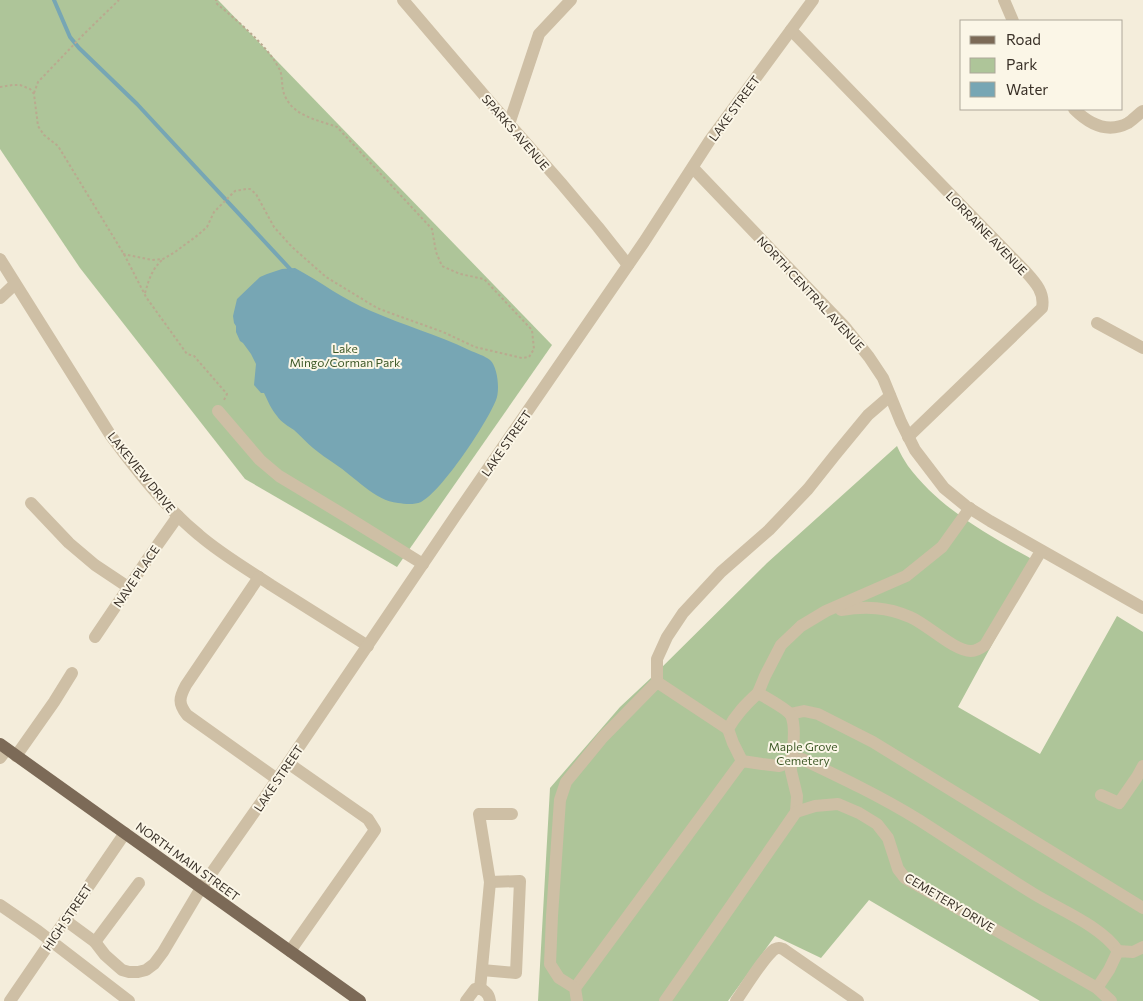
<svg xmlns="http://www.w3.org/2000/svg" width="1143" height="1001" viewBox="0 0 1143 1001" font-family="Commissioner,sans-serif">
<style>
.green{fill:#aec599}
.water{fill:#77a6b4}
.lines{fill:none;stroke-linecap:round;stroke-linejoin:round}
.stream{stroke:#77a6b4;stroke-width:4}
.path{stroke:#baa98f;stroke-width:2;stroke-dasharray:2.5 2.5;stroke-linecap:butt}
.minor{stroke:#cebfa5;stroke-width:12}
.major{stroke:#7c6a57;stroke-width:12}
.labels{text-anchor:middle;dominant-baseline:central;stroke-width:4;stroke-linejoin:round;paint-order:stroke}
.street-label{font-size:12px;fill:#393027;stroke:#fbf6e7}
.park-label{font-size:12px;fill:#3e5928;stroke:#fbf6e7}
</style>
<rect width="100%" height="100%" fill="#f4eddb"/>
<g class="green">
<path d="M0,0H218L552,345L397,567L245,479L80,268L0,149Z"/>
<path d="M897,446C900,453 904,460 908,466C941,510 990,536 1037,562L958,707L1040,754L1117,616L1143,632V1001H1040L869,900L821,958L775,936L728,1001H538L550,788L620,707L652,677L767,563Z"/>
</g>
<path class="water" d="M295,268C321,282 344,300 371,311C403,325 438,335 469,350C476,353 485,356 490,360C498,367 500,391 496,400C487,423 442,491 421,502C414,505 405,504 398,503C375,501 354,476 335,464C328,459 320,454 313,448C307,443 301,436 294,430C288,426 281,422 277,416C271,409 268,401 264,393H261L254,385L256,364L251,354L243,343L240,341L236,332V326L234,323L233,316L237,299L260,277L267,274L282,269Z"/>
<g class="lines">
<path class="stream" d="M54,0L70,37L79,48L137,104L291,270"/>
<g class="path">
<path d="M0,87L13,85H20L30,89L34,94L38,126L44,135L58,146L125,256L146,297L187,354L194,356L227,394L224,400"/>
<path d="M34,93L38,82L84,34L119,0"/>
<path d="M123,254L152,260L163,259L175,252L198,235L207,227L214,212L235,191L246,189H250L256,194L274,227L292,247L326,277L377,308L393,314L443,332L475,347L522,358L529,357L534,349L532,330L484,279L460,274L442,266L436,252L432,229L337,127C319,120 294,117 285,96C281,88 283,78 280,70C278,67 276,63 274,60C259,38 236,20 216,3V0"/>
<path d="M145,293C149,279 152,269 163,259"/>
</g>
<g class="minor">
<path d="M403,0L489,101L561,183L598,227L628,265"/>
<path d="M1004,0L1013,21"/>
<path d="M791,30L1026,272C1036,283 1045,293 1042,308L908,437"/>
<path d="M1074,109C1088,123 1107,134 1128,123C1133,120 1138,114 1143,111"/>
<path d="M509,124L539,34L571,0"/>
<path d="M693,168L845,327L869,357L883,378L901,422L915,450L944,488L966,506L990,521L1143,608"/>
<path d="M0,259L111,436C137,471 165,507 199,535C221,554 247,569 271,585C303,605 335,625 368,646"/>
<path d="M0,298L15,284"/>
<path d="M1097,323L1143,348"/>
<path d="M218,411L260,460L279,476L342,514L423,564"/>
<path d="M31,503L69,543L95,565L128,587"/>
<path d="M259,577L186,685C179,698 178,703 187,715L277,779"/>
<path d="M841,610C866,606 887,607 910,617C927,624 954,651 971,651C977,651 981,648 985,645L1041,551"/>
<path d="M95,637L149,557L178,516"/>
<path d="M657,682V659L667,637L683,613L721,572L769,530L808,489L835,455L868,415L890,396"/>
<path d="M758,693L765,676L781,645L801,626L826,611L906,576L942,547L970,508"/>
<path d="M790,714L804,711L818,714L873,742L1143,908"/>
<path d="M16,756L54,702L72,673"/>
<path d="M0,758L7,749"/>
<path d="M288,763L368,819L375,830L290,951"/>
<path d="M1101,795L1119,803L1137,777L1143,766"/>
<path d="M796,812L797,796L791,771V762L802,759C842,778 882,797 919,820C958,845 995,870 1034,894C1060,910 1101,926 1118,951"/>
<path d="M0,905L38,931L129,1001"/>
<path d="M65,920L95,942L139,883"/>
<path d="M95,942L105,955L114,963L122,970L129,972H138L146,970L154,964L163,952L201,888L265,797L456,515L644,242L710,140L813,0"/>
<path d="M482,970L516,973L520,881L490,882"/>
<path d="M575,988L742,761L733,743L728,729C736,714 746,704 758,693C765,697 787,709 791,715C796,726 793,750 791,762L779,766L762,764L742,761"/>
<path d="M1097,988L1109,970L1118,951L1133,952L1143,947"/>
<path d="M480,989L490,882L479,814H512"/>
<path d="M10,1001L125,833"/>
<path d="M466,1001L475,989C483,988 489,993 490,1001"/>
<path d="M577,1001L575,988L559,978L550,964L552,916L560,800L566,782L603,737L657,682L728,729"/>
<path d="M665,1001L796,812L815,806L838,804L859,813L877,824L888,838L898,869L905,878L1097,988L1111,1001"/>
<path d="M736,1001C744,990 765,955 775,949C779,947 780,948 783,949L858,1001"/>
</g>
<path class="major" d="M0,744L360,1001"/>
</g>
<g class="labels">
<g class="street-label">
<text transform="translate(734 108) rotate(-54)">LAKE STREET</text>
<text transform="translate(516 132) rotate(49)">SPARKS AVENUE</text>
<text transform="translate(987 233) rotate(46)">LORRAINE AVENUE</text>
<text transform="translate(811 293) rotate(47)">NORTH CENTRAL AVENUE</text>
<text transform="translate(506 443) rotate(-55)">LAKE STREET</text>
<text transform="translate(142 472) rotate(51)">LAKEVIEW DRIVE</text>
<text transform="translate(136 576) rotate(-56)">NAVE PLACE</text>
<text transform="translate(278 778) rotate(-56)">LAKE STREET</text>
<text transform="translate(188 861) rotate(36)">NORTH MAIN STREET</text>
<text transform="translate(950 902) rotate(31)">CEMETERY DRIVE</text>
<text transform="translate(67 917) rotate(-56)">HIGH STREET</text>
</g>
<g class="park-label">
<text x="345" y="348">Lake<tspan x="345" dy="14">Mingo/Corman Park</tspan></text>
<text x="803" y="746">Maple Grove<tspan x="803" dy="14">Cemetery</tspan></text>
</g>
</g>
<rect x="960" y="20" width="162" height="90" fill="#fbf6e7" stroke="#ada79a"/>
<rect x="970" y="36" width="25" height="8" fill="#7c6a57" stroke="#ada79a"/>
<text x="1006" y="45" font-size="15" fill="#393027">Road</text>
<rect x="970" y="58" width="25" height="15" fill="#aec599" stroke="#ada79a"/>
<text x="1006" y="70" font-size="15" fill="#393027">Park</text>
<rect x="970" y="82" width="25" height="15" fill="#77a6b4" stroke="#ada79a"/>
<text x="1006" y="95" font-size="15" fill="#393027">Water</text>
</svg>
